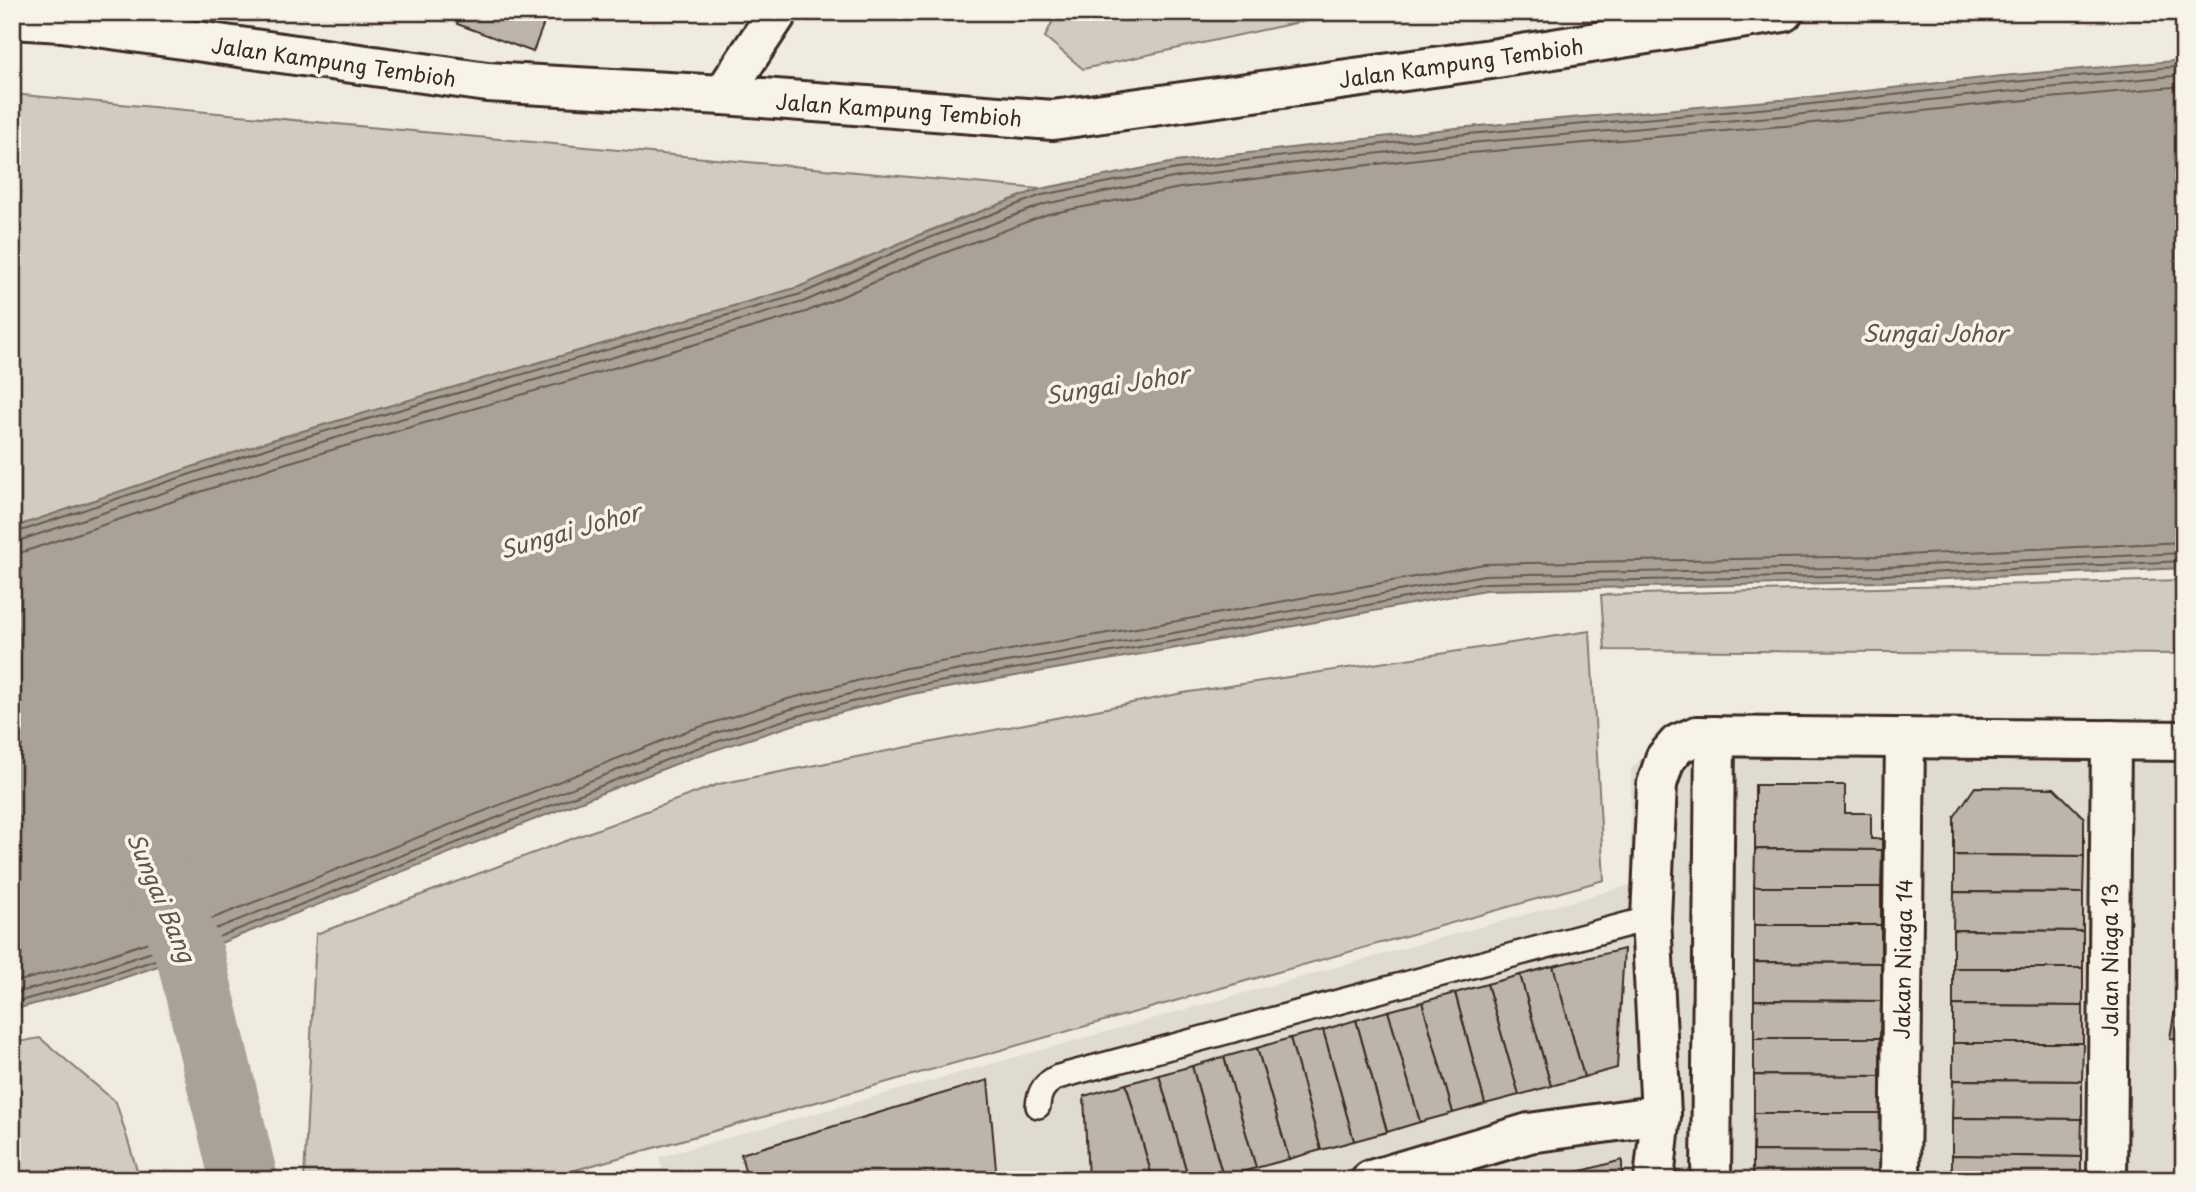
<svg xmlns="http://www.w3.org/2000/svg" width="2196" height="1192" viewBox="0 0 2196 1192" font-family="'Playpen Sans',sans-serif">
<style>
.built{fill:#e0dbd0}
.green{fill:#d1cbc0;stroke:#867a6f;stroke-width:2}
.water{fill:#aaa296;stroke:#7e7266;stroke-width:2}
.lines{fill:none;stroke-linecap:round;stroke-linejoin:round}
.shore{stroke:#675a4e;stroke-width:2}
.river{stroke:#aaa296;stroke-width:68}
.building{fill:#bdb5aa;stroke:#3b2a1e;stroke-width:2}
.service-casing{stroke:#3b2a1e;stroke-width:28}
.minor-casing{stroke:#3b2a1e;stroke-width:44}
.service{stroke:#f7f3e8;stroke-width:23}
.minor{stroke:#f7f3e8;stroke-width:38}
.labels{text-anchor:middle;dominant-baseline:central;stroke-width:7;stroke-linejoin:round;paint-order:stroke}
.street-label{font-size:21px;fill:#3b2a1e;stroke:#f7f3e8}
.water-label{font-size:23px;font-style:italic;fill:#625448;stroke:#f7f3e8}
</style>
<rect width="100%" height="100%" fill="#efebe0"/>
<filter id="ink" filterUnits="userSpaceOnUse"><feTurbulence type="fractalNoise" baseFrequency=".0143" numOctaves="2"/><feDisplacementMap in="SourceGraphic" scale="14" xChannelSelector="R" yChannelSelector="G"/><feConvolveMatrix kernelMatrix="1 2 1 2 8 2 1 2 1" color-interpolation-filters="sRGB"/></filter>
<g filter="url(#ink)">
<path class="built" d="M2184,727V1180H666L659,1157L1630,885L1631,769L1661,737Z"/>
<g class="green">
<path d="M1057,12H1346L1083,69L1045,37Z"/>
<path d="M12,94L1040,189L931,230L799,287L272,440L12,528Z"/>
<path d="M2184,580V654L1605,650L1601,595Z"/>
<path d="M1590,631L1604,880L540,1180H304L316,934L719,784L1183,693Z"/>
<path d="M40,1038L116,1102L140,1180H12V1043Z"/>
</g>
<path class="water" d="M2184,60V568L1883,582L1485,590L1182,647L912,694L796,724L696,756L190,955L91,989L12,1010V528L272,440L799,287L914,237L1040,189L1175,162L1456,128L1792,99L2002,76Z"/>
<g class="lines">
<g class="shore">
<path d="M12,534L274,446L801,294L916,243L1042,195L1177,169L1457,135L1793,106L2002,83L2184,66"/>
<path d="M12,543L277,455L803,302L920,251L1045,204L1178,177L1458,144L1794,115L2003,92L2184,75"/>
<path d="M12,554L23,552L280,465L806,312L923,261L1048,214L1180,188L1459,154L1795,125L2004,102L2184,86"/>
<path d="M12,983L83,964L181,931L687,731L788,699L906,668L1177,621L1484,564L1883,556L2184,542"/>
<path d="M12,994L86,974L185,941L691,741L791,709L909,679L1179,632L1484,575L1883,567L2184,553"/>
<path d="M12,1003L89,982L188,949L694,749L794,717L910,687L1180,640L1485,583L1883,575L2184,561"/>
</g>
<path class="river" d="M153,871L190,955L244,1180"/>
</g>
<g class="building">
<path d="M248,12H307L306,17Z"/>
<path d="M461,12H548L533,52L457,24Z"/>
<path d="M1755,785H1845V813H1871V839H1882V850L1755,849Z"/>
<path d="M1975,787L2054,788L2084,818V856L1954,855V817Z"/>
<path d="M1755,849L1882,850L1881,887H1754Z"/>
<path d="M1954,855L2084,856L2083,893L1954,892Z"/>
<rect x="1754" y="887" width="127" height="38"/>
<path d="M1954,892L2083,893V931L1953,930Z"/>
<path d="M1754,925H1881V963L1754,962Z"/>
<path d="M1953,930L2083,931V968H1953Z"/>
<path d="M1624,949L1617,1068L1584,1077L1553,966Z"/>
<path d="M2184,955V1040L2170,1038Z"/>
<path d="M1754,962L1881,963V1001L1754,1000Z"/>
<path d="M1553,966L1584,1077L1551,1086L1520,975Z"/>
<path d="M1953,968H2083V1006L1953,1005Z"/>
<path d="M1520,975L1551,1086L1519,1095L1487,984Z"/>
<path d="M1487,984L1519,1095L1485,1104L1455,993Z"/>
<path d="M1455,993L1485,1104L1453,1113L1422,1002Z"/>
<path d="M1754,1000L1881,1001L1880,1038H1754Z"/>
<path d="M1422,1002L1453,1113L1420,1122L1388,1011Z"/>
<path d="M1953,1005L2083,1006V1043H1953Z"/>
<path d="M1388,1011L1420,1122L1387,1132L1356,1020Z"/>
<path d="M1356,1020L1387,1132L1354,1141L1323,1030Z"/>
<path d="M1323,1030L1354,1141L1321,1150L1290,1038Z"/>
<path d="M1290,1038L1321,1150L1289,1159L1257,1048Z"/>
<path d="M1754,1038H1880V1076L1754,1075Z"/>
<path d="M1953,1043H2083L2082,1081L1953,1080Z"/>
<path d="M1257,1048L1289,1159L1256,1168L1224,1057Z"/>
<path d="M1224,1057L1256,1168L1223,1177L1192,1066Z"/>
<path d="M1192,1066L1223,1177L1214,1180H1189L1159,1075Z"/>
<path d="M1159,1075L1189,1180H1153L1126,1084Z"/>
<path d="M1754,1075L1880,1076V1113H1754Z"/>
<path d="M988,1080L997,1180H747L741,1154Z"/>
<path d="M1953,1080L2082,1081V1119L1952,1118Z"/>
<path d="M1126,1084L1153,1180H1088L1084,1096Z"/>
<path d="M1754,1113H1880V1152L1753,1151Z"/>
<path d="M1952,1118L2082,1119L2081,1157L1952,1155Z"/>
<path d="M1753,1151L1880,1152V1180H1753Z"/>
<path d="M1952,1155L2081,1157V1180H1952Z"/>
<path d="M1622,1160V1180H1548Z"/>
<path d="M2184,1171V1180H2164L2163,1172Z"/>
</g>
<g class="lines">
<defs>
<path id="service" d="M1038,1106C1039,1091 1045,1083 1058,1077L1651,918"/>
<g id="minor">
<path d="M12,19L62,22L487,82L723,95L1053,120L1491,59L1783,12"/>
<path d="M723,95L778,12"/>
<path d="M1371,1180L1529,1133L1661,1115"/>
<path d="M1654,1180L1661,1115L1651,918L1657,784L1665,759L1678,744L1697,736L2184,741"/>
<path d="M1711,1180L1715,736"/>
<path d="M1900,1180L1905,738"/>
<path d="M2107,1180L2111,740"/>
</g>
</defs>
<use href="#service" class="service-casing"/>
<use href="#minor" class="minor-casing"/>
<use href="#service" class="service"/>
<use href="#minor" class="minor"/>
</g>
</g>
<g class="labels">
<g class="street-label">
<text transform="translate(334 61) rotate(8)">Jalan Kampung Tembioh</text>
<text transform="translate(1461 62) rotate(-8)">Jalan Kampung Tembioh</text>
<text transform="translate(899 109) rotate(4)">Jalan Kampung Tembioh</text>
<text transform="translate(1902 959) rotate(-89)">Jakan Niaga 14</text>
<text transform="translate(2109 960) rotate(-90)">Jalan Niaga 13</text>
</g>
<g class="water-label">
<text x="1935" y="332">Sungai Johor</text>
<text transform="translate(1117 384) rotate(-9)">Sungai Johor</text>
<text transform="translate(570 530) rotate(-16)">Sungai Johor</text>
<text transform="translate(162 897) rotate(67)">Sungai Bang</text>
</g>
</g>
<rect width="2196" height="1192" fill="none" stroke="#f7f3e8" stroke-width="42"/>
<rect x="21" y="21" width="2154" height="1150" fill="none" stroke="#3b2a1e" stroke-width="2.5" filter="url(#ink)"/>
</svg>
